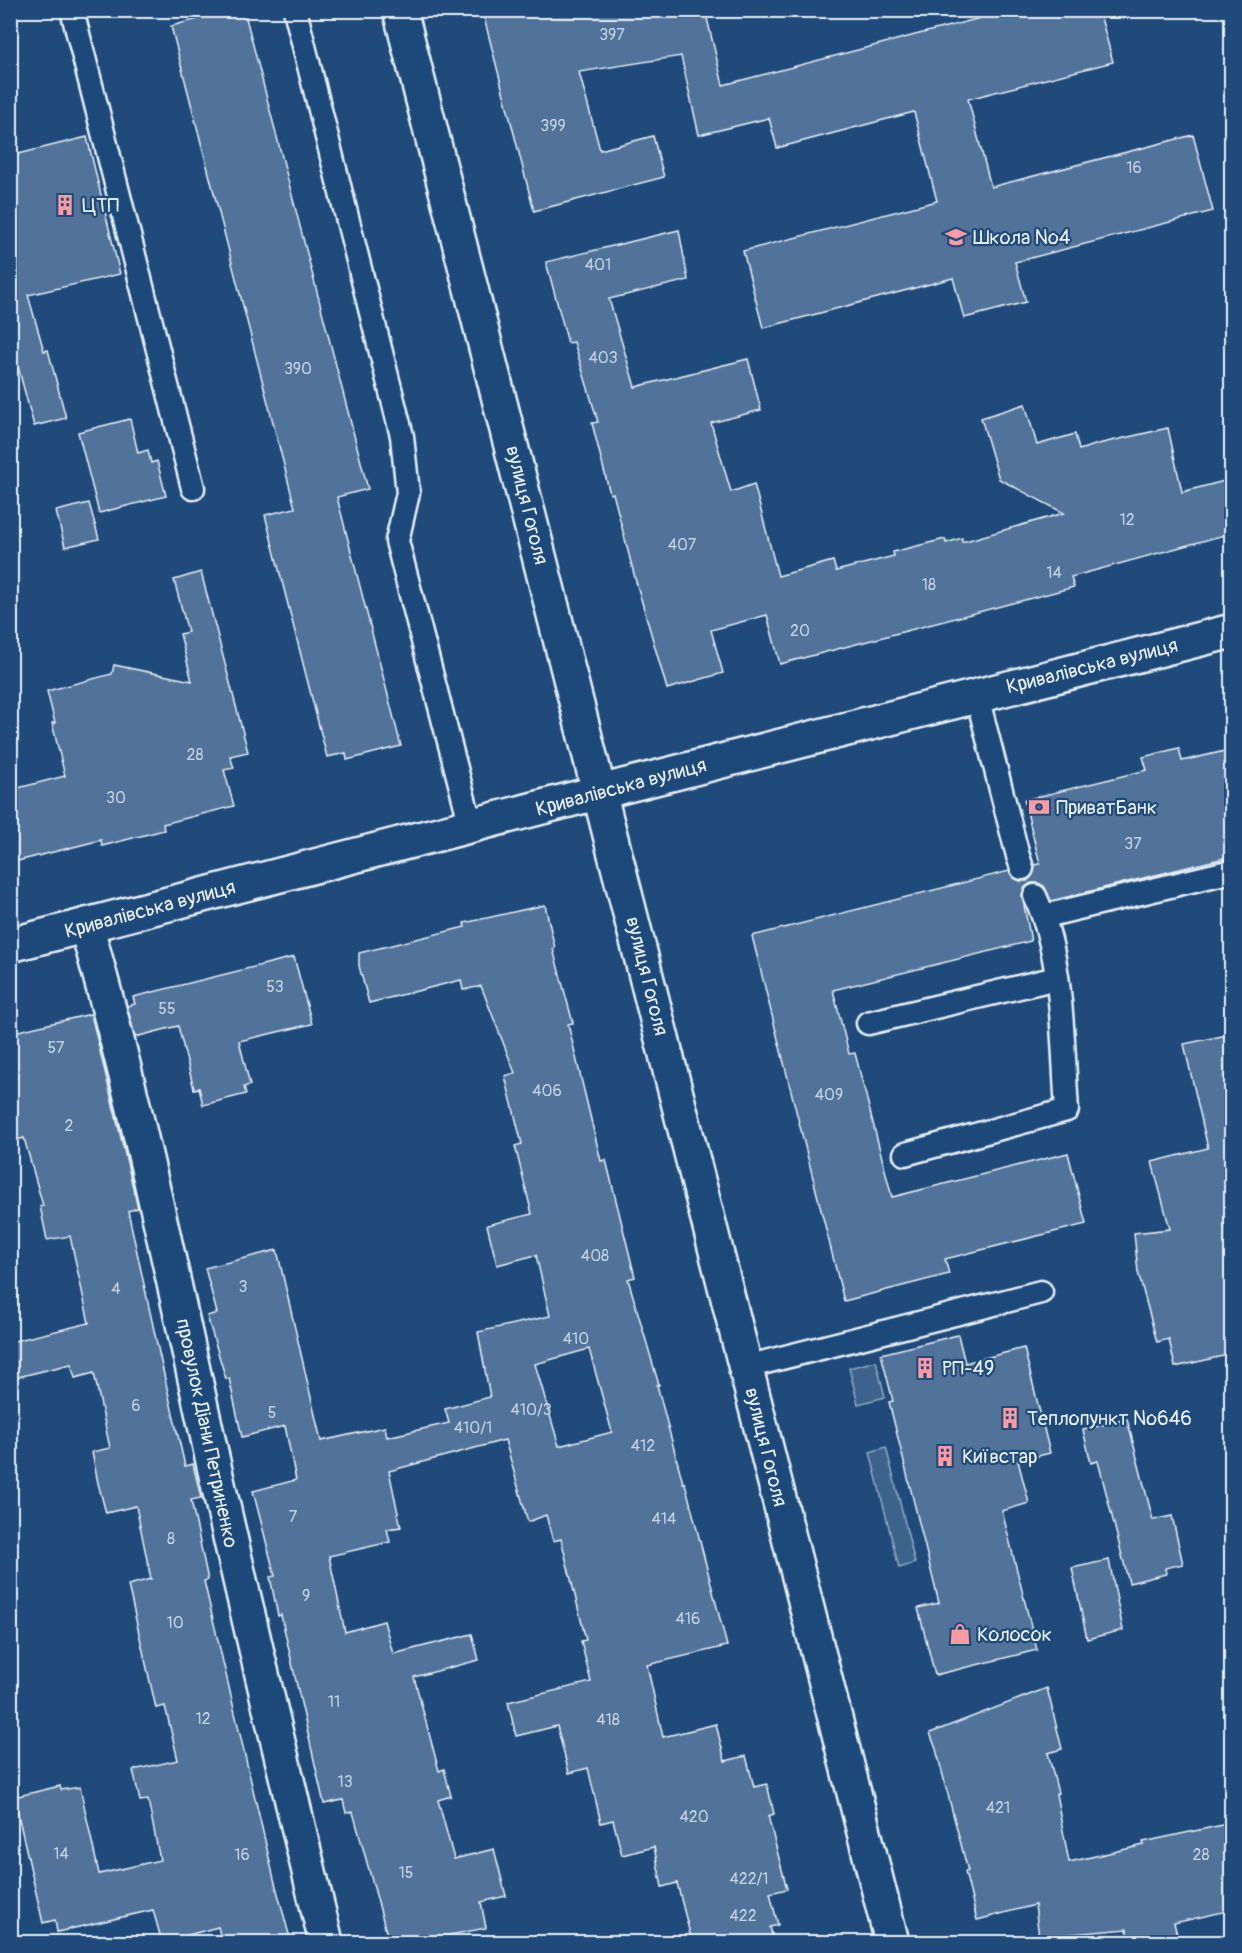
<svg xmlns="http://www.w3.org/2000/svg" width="1242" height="1953" viewBox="0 0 1242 1953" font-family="Pangolin,sans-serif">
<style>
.green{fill:#3c628c;stroke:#92aac2;stroke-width:1.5}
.building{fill:#517399;stroke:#e8f1f8;stroke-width:1.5;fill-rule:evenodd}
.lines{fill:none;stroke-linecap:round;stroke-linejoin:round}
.lane-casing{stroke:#e8f1f8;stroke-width:27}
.street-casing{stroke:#e8f1f8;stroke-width:38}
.lane{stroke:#1f4a7a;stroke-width:22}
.street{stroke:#1f4a7a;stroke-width:33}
.labels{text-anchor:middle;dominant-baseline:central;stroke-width:4.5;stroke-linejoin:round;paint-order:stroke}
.number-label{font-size:16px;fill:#c2d2e0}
.poi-label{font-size:20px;fill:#e8f1f8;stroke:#1f4a7a;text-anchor:start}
.street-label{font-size:20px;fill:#e8f1f8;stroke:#1f4a7a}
</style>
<rect width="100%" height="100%" fill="#1f4a7a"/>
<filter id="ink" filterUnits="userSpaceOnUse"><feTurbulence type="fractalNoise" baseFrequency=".0167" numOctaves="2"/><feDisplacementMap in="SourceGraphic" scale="12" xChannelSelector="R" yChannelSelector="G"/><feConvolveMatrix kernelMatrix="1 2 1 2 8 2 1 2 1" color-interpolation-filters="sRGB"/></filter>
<g filter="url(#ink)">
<g class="green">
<path d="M876,1361L885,1397L858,1404L849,1368Z"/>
<path d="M886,1447L915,1563L899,1568L870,1452Z"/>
</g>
<g class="building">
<path d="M233,10H244L368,489L337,497L401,746L347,760L346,753L327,757L265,515L295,508L171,26Z"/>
<path d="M482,10H705L723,85L1011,10H1099L1113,62L968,99L991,187L1193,135L1213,211L1015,262L1026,302L988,312L964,318L953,278L763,328L743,251L937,201L914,112L777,148L769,118L699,135L681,56L579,72L600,150L653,136L664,177L534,211Z"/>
<path d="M87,137L120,274L28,295L44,351L48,350L66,418L34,426L10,337V156Z"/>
<path d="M679,230L688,280L609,299L635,387L748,359L761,410L711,423L731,492L754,484L778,576L833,561L836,571L894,556L893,552L945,539L946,543L962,538V542L1064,513L999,479L981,418L1025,404L1037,445L1075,434L1079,450L1098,444L1168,428L1182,492L1232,479V533L1071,577L1074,587L780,664L767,615L711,630L723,673L667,689L635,578L613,493L610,494L592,423L598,422L574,342L568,343L546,262Z"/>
<path d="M130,419L138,453L148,450L151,463L157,461L166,496L99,513L78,432Z"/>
<path d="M89,503L99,539L65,547L56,511Z"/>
<path d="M201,572L248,752L230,756L234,768L224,770L234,806L163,824L164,830L102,846L101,840L10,863V790L65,776L52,723H55L47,691L112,674L114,665L192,681L180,634L188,632L174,580Z"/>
<path d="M1179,748L1182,761L1225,751L1232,779V856L1051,901L1044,886L1038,883H1031L1024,888L1022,895L1031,941L833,990L849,1054L855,1053L892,1197L1068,1153L1086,1224L945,1259L949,1274L844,1301L752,936L1009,871L1014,878L1020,881H1027L1032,876L1035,865L1040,864L1024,800L1147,770L1143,757Z"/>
<path d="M545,905L555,948L553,949L573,1023L568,1024L601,1161L606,1160L635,1277L628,1279L659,1385H657L683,1483H685L727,1646L647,1665L663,1737L716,1724L725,1761L746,1756L754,1787L767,1784L774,1814L768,1816L787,1889L770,1893L778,1925L770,1927L774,1942H692L677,1883L662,1887L654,1847L622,1855L613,1820L601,1823L588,1768L569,1773L557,1726L516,1736L508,1702L591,1682L581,1641L586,1640L561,1539L553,1541L546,1515L528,1522L505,1440L389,1471L401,1527L387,1529L390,1542L329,1556L345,1632L384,1621L393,1654L472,1634L479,1660L414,1677L439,1771L444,1769L451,1796L438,1800L454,1859L494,1849L506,1896L481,1902L486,1928L414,1942H389L353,1812L346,1813L343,1800L324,1804L281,1615L278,1616L270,1577L275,1576L253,1491L296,1480L285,1426L242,1437L229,1378L226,1379L207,1316L217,1313L205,1268L277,1250L321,1441L385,1427L387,1437L449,1423L445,1409L490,1397L478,1332L550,1316L536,1255L497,1265L487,1225L532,1214L515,1146L522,1144L505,1076L515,1073L481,986L463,990L461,980L369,1003L359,966V953L465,927L464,923ZM589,1349L612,1432L559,1446L535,1364Z"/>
<path d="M294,957L312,1024L239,1041L250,1085L244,1087L246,1094L203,1105L199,1088L194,1089L178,1026L135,1037L127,1006L135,1004L133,997Z"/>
<path d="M91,1014L138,1208L128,1211L159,1353L185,1466L193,1464L201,1498L191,1500L208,1580L204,1581L274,1879L291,1942H222L218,1927L162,1942L153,1910L57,1932L55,1920L43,1923L14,1797L60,1786L61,1790L80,1787L99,1874L160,1860L148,1800L140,1801L133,1770L178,1760L165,1706L156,1708L128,1585L151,1579L136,1506L106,1513L98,1483L92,1452L110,1448L94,1373L75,1378L71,1364L10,1379V1342L89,1323L70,1236L47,1240L40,1206H43L24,1138L10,1142V1033Z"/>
<path d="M1232,1034V1354L1175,1367L1169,1339L1157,1342L1138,1272L1134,1233L1170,1229L1152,1162L1208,1148L1184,1044Z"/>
<path d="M958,1335L965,1363L1024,1348L1050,1453L1018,1461L1029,1503L1002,1511L1037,1650L935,1675L918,1608L939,1603L889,1402L893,1401L881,1354Z"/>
<path d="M1127,1419L1153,1520L1172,1516L1183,1564L1165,1568L1166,1574L1129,1583L1098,1461L1091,1463L1083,1430Z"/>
<path d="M1109,1560L1123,1630L1087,1639L1072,1568Z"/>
<path d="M1047,1688L1062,1749L1048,1753L1058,1793L1056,1794L1069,1862L1144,1845L1143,1842L1232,1823V1910L1174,1923L1179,1942H1130L1127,1929L1039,1937L1035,1905L977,1920L965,1872L968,1871L936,1749L930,1733Z"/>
</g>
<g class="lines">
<defs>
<g id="lane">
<path d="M72,10L193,488"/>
<path d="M295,10L402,436L408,493L397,541L471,826"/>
<path d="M977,696L1018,856L1022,868"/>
<path d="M1045,916L1232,871"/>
<path d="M868,1023L1057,978"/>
<path d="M905,1154L1067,1110C1062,1041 1064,959 1035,896"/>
<path d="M746,1367L1041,1292"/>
</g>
<g id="street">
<path d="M400,10L892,1942"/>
<path d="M86,925C136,1100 173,1279 212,1457C248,1619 287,1781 326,1942"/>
<path d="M10,945L600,792L1232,631"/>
</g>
</defs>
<use href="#lane" class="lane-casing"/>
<use href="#street" class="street-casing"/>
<use href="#lane" class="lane"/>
<use href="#street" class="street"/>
</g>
</g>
<defs>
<symbol id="building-bare" viewBox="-9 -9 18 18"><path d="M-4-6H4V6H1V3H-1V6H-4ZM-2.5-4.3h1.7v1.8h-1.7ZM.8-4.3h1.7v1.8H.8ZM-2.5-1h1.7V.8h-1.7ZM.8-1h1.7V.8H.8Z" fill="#ff9aa2" stroke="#1f4a7a" stroke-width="2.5" paint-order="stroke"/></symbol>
<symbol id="school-bare" viewBox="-9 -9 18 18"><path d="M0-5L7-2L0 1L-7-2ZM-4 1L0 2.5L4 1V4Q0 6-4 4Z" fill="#ff9aa2" stroke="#1f4a7a" stroke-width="2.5" paint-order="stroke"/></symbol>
<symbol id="bank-bare" viewBox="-9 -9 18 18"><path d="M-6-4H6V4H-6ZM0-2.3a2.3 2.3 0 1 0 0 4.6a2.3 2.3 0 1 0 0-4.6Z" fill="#ff9aa2" stroke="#1f4a7a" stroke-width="2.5" paint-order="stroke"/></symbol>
<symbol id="shop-bare" viewBox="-9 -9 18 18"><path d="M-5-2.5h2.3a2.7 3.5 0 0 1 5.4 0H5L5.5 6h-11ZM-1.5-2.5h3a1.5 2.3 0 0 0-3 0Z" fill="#ff9aa2" stroke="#1f4a7a" stroke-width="2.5" paint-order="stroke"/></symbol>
</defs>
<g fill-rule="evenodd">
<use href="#building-bare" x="50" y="190" width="30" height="30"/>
<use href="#school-bare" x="941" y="222" width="30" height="30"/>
<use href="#bank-bare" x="1024" y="792" width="30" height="30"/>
<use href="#building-bare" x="910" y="1353" width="30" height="30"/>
<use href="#building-bare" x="995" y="1403" width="30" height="30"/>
<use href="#building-bare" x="930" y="1441" width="30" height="30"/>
<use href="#shop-bare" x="945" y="1619" width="30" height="30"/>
</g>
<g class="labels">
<g class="number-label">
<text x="612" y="35">397</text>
<text x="553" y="126">399</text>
<text x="1134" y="168">16</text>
<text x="598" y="265">401</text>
<text x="603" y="358">403</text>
<text x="298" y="369">390</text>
<text x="1127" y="520">12</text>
<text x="682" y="545">407</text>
<text x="1054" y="573">14</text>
<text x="929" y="585">18</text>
<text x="800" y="631">20</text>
<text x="195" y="755">28</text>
<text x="116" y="798">30</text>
<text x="1133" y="844">37</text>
<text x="275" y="987">53</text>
<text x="167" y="1009">55</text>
<text x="56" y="1048">57</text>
<text x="547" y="1091">406</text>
<text x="829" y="1095">409</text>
<text x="69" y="1126">2</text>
<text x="595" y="1256">408</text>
<text x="243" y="1287">3</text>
<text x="116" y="1289">4</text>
<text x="576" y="1339">410</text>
<text x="136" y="1406">6</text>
<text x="531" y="1410">410/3</text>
<text x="272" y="1413">5</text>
<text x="473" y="1428">410/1</text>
<text x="643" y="1446">412</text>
<text x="293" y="1517">7</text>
<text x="664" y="1519">414</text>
<text x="171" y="1539">8</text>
<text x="306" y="1596">9</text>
<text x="688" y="1619">416</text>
<text x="175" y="1623">10</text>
<text x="334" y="1702">11</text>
<text x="203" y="1719">12</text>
<text x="608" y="1720">418</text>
<text x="345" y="1782">13</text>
<text x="998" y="1808">421</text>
<text x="694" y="1817">420</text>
<text x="61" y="1854">14</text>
<text x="242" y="1855">16</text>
<text x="1201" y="1855">28</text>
<text x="406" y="1873">15</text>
<text x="749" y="1879">422/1</text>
<text x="743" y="1916">422</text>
</g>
<g class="poi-label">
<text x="82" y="205">ЦТП</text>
<text x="973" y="237">Школа №4</text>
<text x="1056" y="807">ПриватБанк</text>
<text x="942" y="1368">РП-49</text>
<text x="1027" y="1418">Теплопункт №646</text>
<text x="962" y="1456">Київстар</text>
<text x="977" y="1634">Колосок</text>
</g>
<g class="street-label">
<text transform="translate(527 505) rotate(76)">вулиця Гоголя</text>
<text transform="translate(1092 666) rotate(-14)">Кривалівська вулиця</text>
<text transform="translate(621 787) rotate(-15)">Кривалівська вулиця</text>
<text transform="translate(150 909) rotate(-15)">Кривалівська вулиця</text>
<text transform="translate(647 976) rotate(76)">вулиця Гоголя</text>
<text transform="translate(207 1433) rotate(78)">провулок Діани Петриненко</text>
<text transform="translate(766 1447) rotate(76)">вулиця Гоголя</text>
</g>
</g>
<rect width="1242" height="1953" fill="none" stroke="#1f4a7a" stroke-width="36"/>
<rect x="18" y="18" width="1206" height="1917" fill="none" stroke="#e8f1f8" stroke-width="2" filter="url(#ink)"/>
</svg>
